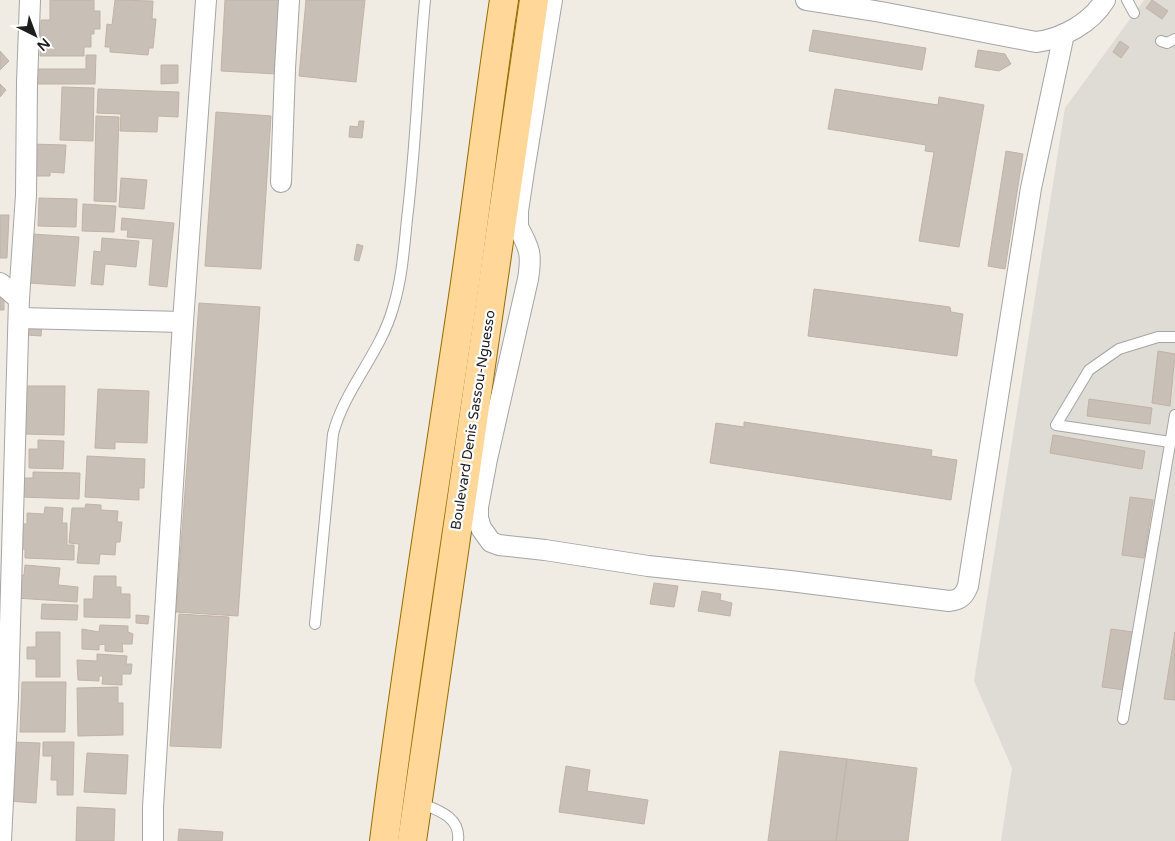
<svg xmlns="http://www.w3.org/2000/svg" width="1175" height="841" viewBox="0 0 1175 841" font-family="'Varela Round',sans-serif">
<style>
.airport{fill:#dedcd5}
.building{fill:#c8bfb6;stroke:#c2b3a5}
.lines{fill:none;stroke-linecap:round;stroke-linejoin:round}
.service-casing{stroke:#a5a5a5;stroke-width:12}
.minor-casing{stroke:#a5a5a5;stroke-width:22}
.primary-casing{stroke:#986c00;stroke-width:30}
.service{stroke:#fff;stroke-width:10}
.minor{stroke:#fff;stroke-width:20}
.primary{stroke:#ffd799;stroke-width:28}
.labels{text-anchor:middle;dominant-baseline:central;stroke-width:4.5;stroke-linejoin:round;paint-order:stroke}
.street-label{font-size:14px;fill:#1e1e1e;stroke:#fff}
</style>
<rect width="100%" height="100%" fill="#f0ece3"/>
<path class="airport" d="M1144,0H1175V841H1001L1012,768L974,681L1065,108Z"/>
<g class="building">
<path d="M50,0H94V11H100V29H94V34H91V47H84V56H40L41,20H50Z"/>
<path d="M115,0L153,1L152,19H156L153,48H149L148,55L110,52V47H105L107,24L112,25Z"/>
<path d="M225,0H282L277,74L221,71Z"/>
<path d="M306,0H365L356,82L299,76Z"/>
<path d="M1152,0L1168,11L1162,19L1146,8Z"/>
<path d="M813,30L926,48L922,70L809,51Z"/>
<path d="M1120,41L1129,47L1121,58L1113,52Z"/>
<path d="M978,50L1005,54L1011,64L999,71L975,67Z"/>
<path d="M0,51L9,61L0,70Z"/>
<path d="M86,55H96L95,84H36V69H86Z"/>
<path d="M161,65H178V83L161,84Z"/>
<path d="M0,84L6,90L0,97Z"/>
<path d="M62,87L94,88L93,141L60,140Z"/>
<path d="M98,89L179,92L178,117L158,116L157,132L120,131L121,114L97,113Z"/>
<path d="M835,89L938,105L939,97L984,105L959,247L919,241L934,152L925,151L926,145L828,129Z"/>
<path d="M216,112L271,116L261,269L205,266Z"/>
<path d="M96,116L119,117L116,202L94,201Z"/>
<path d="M359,121H364L362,138L349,137L350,126L358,127Z"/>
<path d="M30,144L66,145L64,173L50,172V176H35Z"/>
<path d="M1006,151L1023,154L1005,269L988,266Z"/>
<path d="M121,178L147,180L144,209L119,207Z"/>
<path d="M39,198L77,199L76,227L38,226Z"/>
<path d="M83,204L116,206L114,232L82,231Z"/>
<path d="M0,215H9L7,258H0Z"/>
<path d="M122,218L174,223L167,287L149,285L153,239L127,237L128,230H121Z"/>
<path d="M32,234L79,237L75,286L29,283Z"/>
<path d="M102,238L139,241L136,267L105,264L103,285L91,284L94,251L101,252Z"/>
<path d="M357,244L363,246L359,261L354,260Z"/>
<path d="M814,289L950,307L951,312L963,314L957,356L808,336Z"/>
<path d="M0,294L4,295V310H0Z"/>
<path d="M199,303L260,307L238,616L176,612Z"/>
<path d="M28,323L42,324L41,336L27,335Z"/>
<path d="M1158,351L1175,354L1170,406L1152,403Z"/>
<path d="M25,386H65L64,435L24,434Z"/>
<path d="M98,389L149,391L147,443L115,442V449L95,448Z"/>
<path d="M1089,399L1152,408L1150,424L1087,416Z"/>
<path d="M744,422L932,450L931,456L957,460L951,500L710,463L716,423L744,427Z"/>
<path d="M1053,435L1145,451L1142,469L1050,453Z"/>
<path d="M38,440L64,441L63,469L29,468V449H38Z"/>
<path d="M87,456L145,459L144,488H139V500L85,497Z"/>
<path d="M33,472L80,473L79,499L21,497V478H33Z"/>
<path d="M1130,497L1153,500L1144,558L1122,555Z"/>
<path d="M86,504L101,505V510L118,511L117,522H122L120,542H116L115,555L100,554L99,564L77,563L79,544L69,543L72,508H85Z"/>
<path d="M45,507L63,508L62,523H67V545H74V560L25,558V549H22L23,524H27V513L44,514Z"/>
<path d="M25,565L60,568L58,585L78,587L77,602L15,598L17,575H24Z"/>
<path d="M94,576H116V587H121V594H130V618L84,617V599H93Z"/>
<path d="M654,583L678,586L674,607L650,604Z"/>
<path d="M702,591L721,594L720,600L732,603L730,616L698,611Z"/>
<path d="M42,604L78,605L77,620L41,619Z"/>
<path d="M179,614L229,617L221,748L170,746Z"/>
<path d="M136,615L149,616L148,624L136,623Z"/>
<path d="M100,625L128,626V632L133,634L132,644H122L123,652L105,651V644L99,645V650L82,649V629L99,632Z"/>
<path d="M1111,629L1133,632L1125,690L1102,687Z"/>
<path d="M36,632H60V677H36V659H27V647H36Z"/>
<path d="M1175,632V700L1164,699Z"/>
<path d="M97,654L127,656L126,664H132L131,674H122V685L102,684L103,676H99V681L78,680L77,660L97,661Z"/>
<path d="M22,682H66L65,732H20Z"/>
<path d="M118,687V703H123V735L78,736L77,688Z"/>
<path d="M13,742L40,743L36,803L9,801Z"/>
<path d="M43,742H74L73,795H57V780H51L52,756H43Z"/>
<path d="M780,751L847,759L836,841H768Z"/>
<path d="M87,753L128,755L126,794L84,792Z"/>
<path d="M847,759L917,768L908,841H836Z"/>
<path d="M566,766L590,770L587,791L648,800L644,824L559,812Z"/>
<path d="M77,807L115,809L114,841H76Z"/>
<path d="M179,829L223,832L222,841H178Z"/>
</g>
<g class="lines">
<defs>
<g id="service">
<path d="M1127,0L1134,13"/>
<path d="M1161,41L1167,43L1175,39"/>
<path d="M1170,442L1056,425L1089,370L1119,349L1158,337H1175"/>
<path d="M315,624L333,434C345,388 380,354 393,308C402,279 404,249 407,219C416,146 418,73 425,0"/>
<path d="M1123,719L1175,415"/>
<path d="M418,802C437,810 461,816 458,841"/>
</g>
<g id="minor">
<path d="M806,0L881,12L1036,42C1062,39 1091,23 1105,0"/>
<path d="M281,182L285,69L289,0"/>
<path d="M503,223L518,227C530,249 532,254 528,279L487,459L478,507V518L481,528L491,542L499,545L545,550L648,566L790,581L949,601C960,600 964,596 968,586L1031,188L1064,34"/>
<path d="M518,227V211L524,171L552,0"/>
<path d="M0,283L19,299"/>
<path d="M19,318L183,322"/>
<path d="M1,841L8,697L19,299L26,195L27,83L30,0"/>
<path d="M153,841V807L183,322L206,0"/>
</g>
<g id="primary">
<path d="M384,841C406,666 434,492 460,317C476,212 488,105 504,0"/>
<path d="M412,841L534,0"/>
</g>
</defs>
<use href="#service" class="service-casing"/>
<use href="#minor" class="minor-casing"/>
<use href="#primary" class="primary-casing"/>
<use href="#service" class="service"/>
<use href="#minor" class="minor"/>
<use href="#primary" class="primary"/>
</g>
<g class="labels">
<g class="street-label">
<text transform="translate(473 420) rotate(-81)">Boulevard Denis Sassou-Nguesso</text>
</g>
</g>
<g transform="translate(35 35) rotate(138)" stroke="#ffffff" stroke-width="4" paint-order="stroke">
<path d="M0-4L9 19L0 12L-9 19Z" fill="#1e1e1e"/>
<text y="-8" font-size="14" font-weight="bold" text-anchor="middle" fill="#1e1e1e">N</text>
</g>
</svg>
